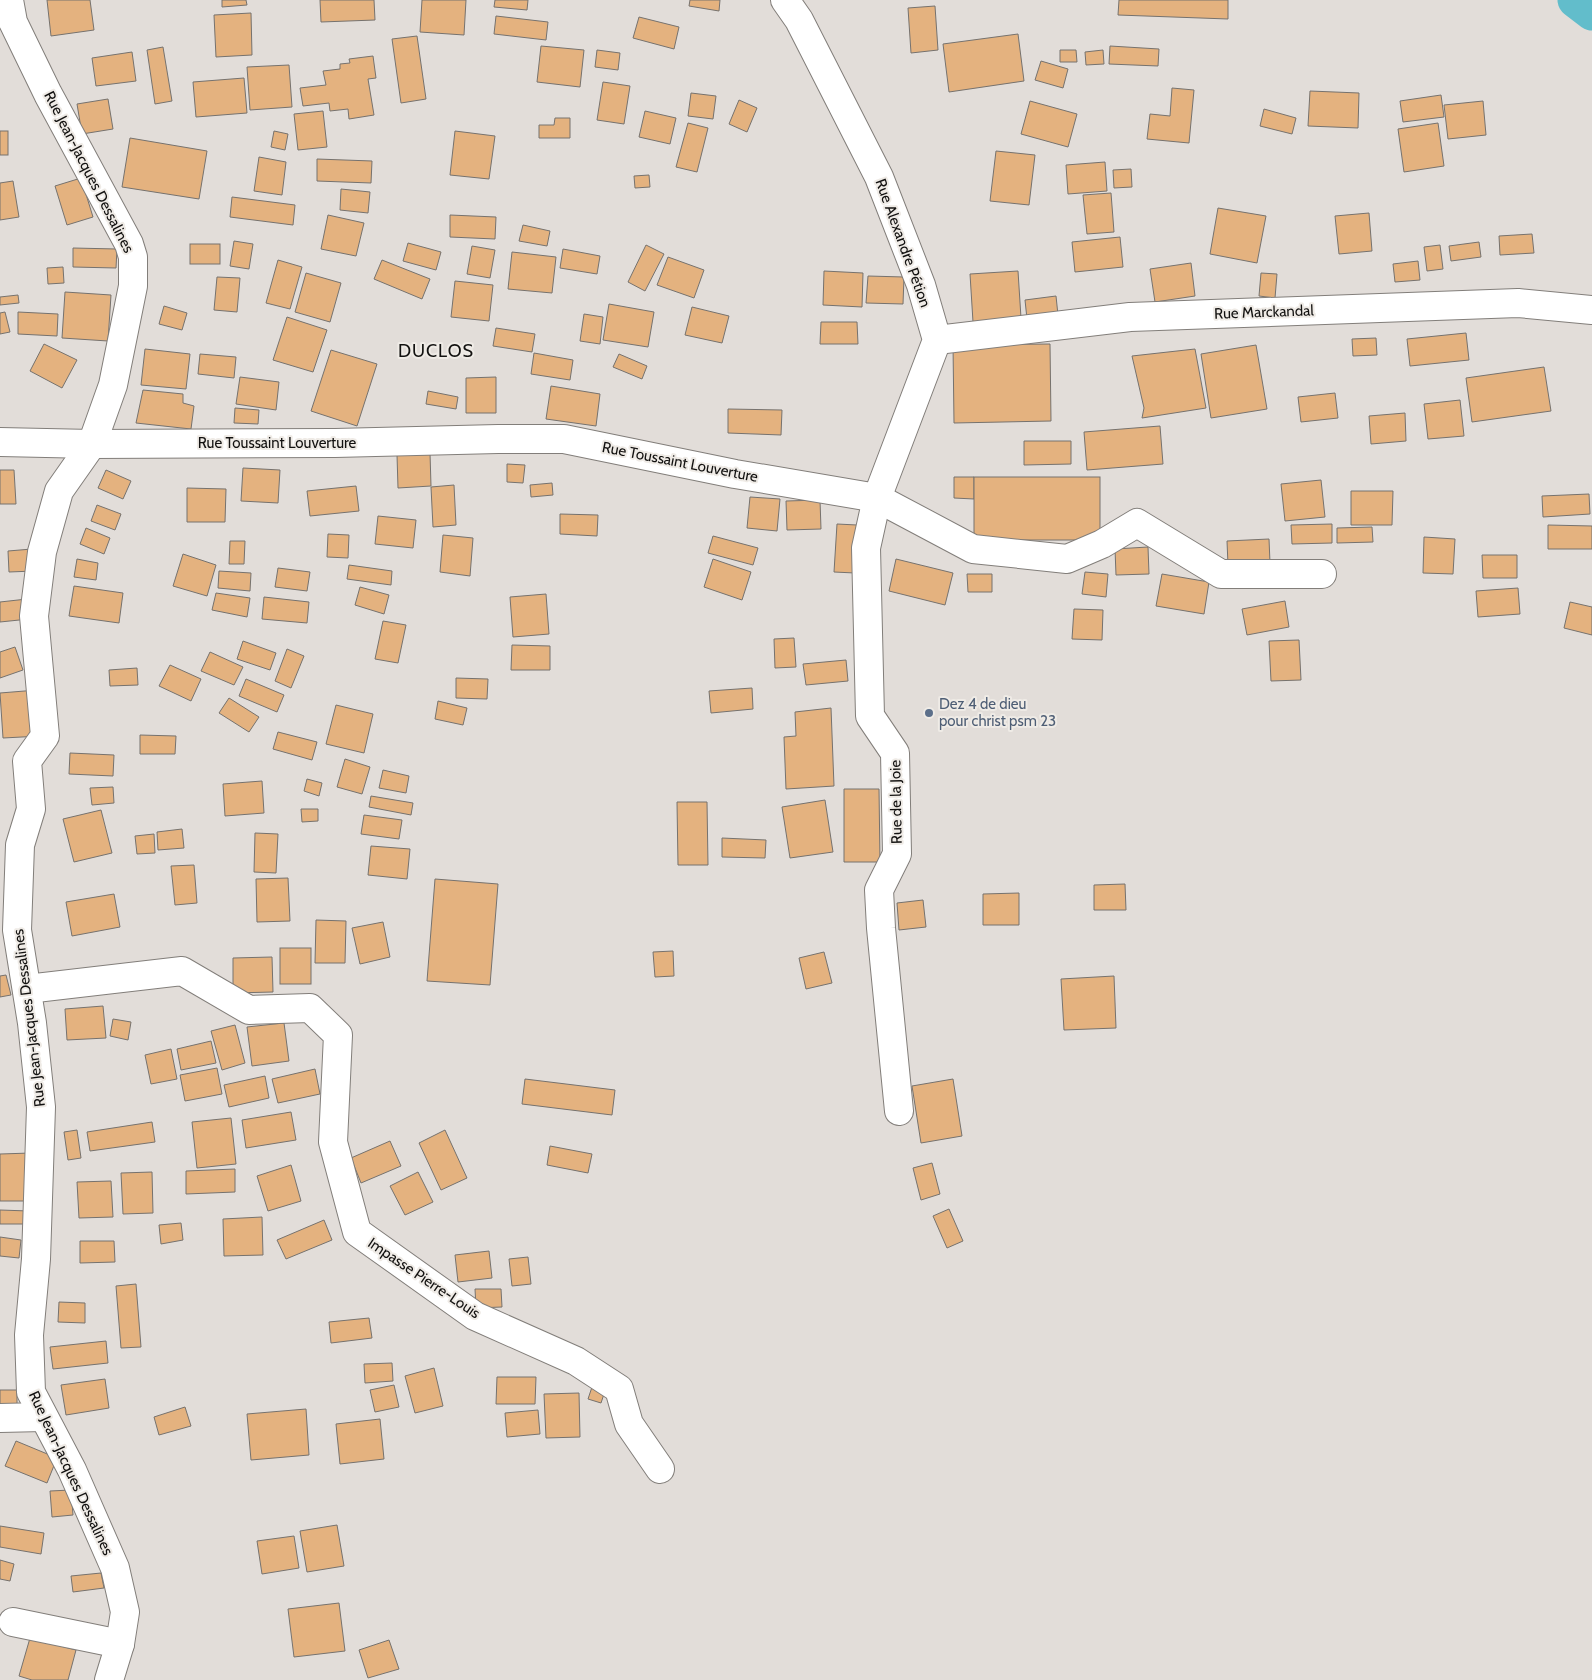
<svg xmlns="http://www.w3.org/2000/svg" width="1592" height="1680" viewBox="0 0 1592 1680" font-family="Cabin,sans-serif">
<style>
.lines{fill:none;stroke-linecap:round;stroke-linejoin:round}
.canal{stroke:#62bdcb;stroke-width:35}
.building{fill:#e4b27f;stroke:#76726e}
.minor-casing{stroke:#827e7a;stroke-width:30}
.minor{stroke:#fff;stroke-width:28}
.service-dot{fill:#5c6f8a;stroke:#efebe6;stroke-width:2}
.labels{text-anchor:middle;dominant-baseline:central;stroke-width:4;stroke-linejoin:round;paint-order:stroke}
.street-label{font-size:15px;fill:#121110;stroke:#efebe6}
.service-label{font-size:15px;fill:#4e5e75;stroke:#efebe6;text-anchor:start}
.quarter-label{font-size:18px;letter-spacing:1px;fill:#121110;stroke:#efebe6}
</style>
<rect width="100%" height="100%" fill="#e2ddd9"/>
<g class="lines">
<path class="canal" d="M1575,0L1592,13"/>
</g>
<g class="building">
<path d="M47,0H90L94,30L51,36Z"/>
<path d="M222,0H246L247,5L222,7Z"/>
<path d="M320,0H374L375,20L321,22Z"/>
<path d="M422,0H466L464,35L420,32Z"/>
<path d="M495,0H528L527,10L494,7Z"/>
<path d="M690,0H720L719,11L689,6Z"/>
<path d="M1119,0H1228V19L1118,15Z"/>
<path d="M935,6L938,50L911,53L908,8Z"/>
<path d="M251,13L252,55L216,57L214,15Z"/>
<path d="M496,16L548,22L546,40L494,34Z"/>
<path d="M639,17L679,27L674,49L633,38Z"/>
<path d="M1018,34L1024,81L949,92L943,44Z"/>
<path d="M417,36L426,99L401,103L392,39Z"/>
<path d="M541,46L584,50L580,87L537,82Z"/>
<path d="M1110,46L1159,49L1158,66L1109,64Z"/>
<path d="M163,47L172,101L155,104L147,50Z"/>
<path d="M597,50L620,53L618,70L595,67Z"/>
<path d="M1060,50H1076L1077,62H1060Z"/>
<path d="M1103,50L1104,64L1086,65L1085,52Z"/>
<path d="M132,52L136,81L96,86L92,58Z"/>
<path d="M373,56L376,78L368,79L374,115L349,119L348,109L330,111L329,103L303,106L300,88L326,85L323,71L340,69V64L350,63L349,59Z"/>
<path d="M1041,61L1068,69L1063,88L1035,80Z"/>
<path d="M289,65L292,107L250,110L247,67Z"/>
<path d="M244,78L247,113L196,117L193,82Z"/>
<path d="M603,82L630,86L624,124L597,120Z"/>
<path d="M1172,88L1194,90L1189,143L1147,139L1150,114L1170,116Z"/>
<path d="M1310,91L1359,93L1358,128L1308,126Z"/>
<path d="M691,93L716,96L713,119L688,116Z"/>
<path d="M1441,95L1444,117L1403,122L1400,101Z"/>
<path d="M108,99L113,129L82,134L77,104Z"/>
<path d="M739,100L757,108L747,132L729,124Z"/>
<path d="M1030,101L1077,114L1068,147L1021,134Z"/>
<path d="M1483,101L1486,135L1448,139L1444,105Z"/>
<path d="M1264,109L1296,118L1292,134L1260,126Z"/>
<path d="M323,111L327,147L298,150L294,114Z"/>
<path d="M645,111L676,118L670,144L639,137Z"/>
<path d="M555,118H570V138H539V125H554Z"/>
<path d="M688,123L708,128L697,172L676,167Z"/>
<path d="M1438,123L1444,166L1404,172L1398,129Z"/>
<rect x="0" y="131" width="8" height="24"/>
<path d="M274,131L288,134L285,150L271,147Z"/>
<path d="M455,131L495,136L489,179L450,175Z"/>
<path d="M130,138L207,151L199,199L122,187Z"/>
<path d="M996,151L1035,155L1029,205L990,201Z"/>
<path d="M259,157L286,162L282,195L254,191Z"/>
<path d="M317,159L372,161L371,183L317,181Z"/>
<path d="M1105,162L1107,191L1068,194L1066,165Z"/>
<path d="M1131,169L1132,187L1114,188L1113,170Z"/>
<path d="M649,175L650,187L635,188L634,176Z"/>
<path d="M81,178L93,217L67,225L55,186Z"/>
<path d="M13,181L19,217L0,220V183Z"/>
<path d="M341,189L370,192L368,213L340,210Z"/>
<path d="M1111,193L1114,232L1087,234L1083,195Z"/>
<path d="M232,197L295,205L293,225L230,217Z"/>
<path d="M1218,208L1266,216L1257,263L1210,254Z"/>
<path d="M1369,213L1372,251L1339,254L1335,216Z"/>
<path d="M328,215L364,223L356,256L321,249Z"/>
<path d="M450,215L496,217L495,239L450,237Z"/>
<path d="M523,225L550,231L547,246L519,241Z"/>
<path d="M1532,234L1534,253L1500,255L1499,236Z"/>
<path d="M1120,237L1123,267L1075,272L1072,242Z"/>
<path d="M234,241L253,244L249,269L230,266Z"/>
<path d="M1479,242L1481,257L1451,261L1449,246Z"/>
<path d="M408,243L441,252L436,270L403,261Z"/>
<rect x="190" y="244" width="30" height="20"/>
<path d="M646,245L664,254L645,291L628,282Z"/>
<path d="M1440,245L1443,269L1427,271L1424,247Z"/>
<path d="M472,246L495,250L490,278L467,274Z"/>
<path d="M73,248L117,249L116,268L73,267Z"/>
<path d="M563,249L600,256L597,274L560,268Z"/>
<path d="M512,252L556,257L552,293L508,289Z"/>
<path d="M668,257L704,270L694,298L657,285Z"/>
<path d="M278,260L302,267L290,309L266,303Z"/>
<path d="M382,260L430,279L422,299L374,279Z"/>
<path d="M1418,261L1420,280L1395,282L1393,264Z"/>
<path d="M1191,263L1195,296L1155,302L1150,269Z"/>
<path d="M63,267L64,283L48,284L47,268Z"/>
<path d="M824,271L863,273L862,307L823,305Z"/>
<path d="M1018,271L1021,318L973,322L970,274Z"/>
<path d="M306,273L341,283L330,322L295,312Z"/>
<path d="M1261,273L1277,274L1275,298L1259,296Z"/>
<path d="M868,276L904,277L903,304L866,303Z"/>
<path d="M217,277L240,278L237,312L214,310Z"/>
<path d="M455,281L493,285L489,321L451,317Z"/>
<path d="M65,292L111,295L108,341L62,338Z"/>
<path d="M18,295L19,303L0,305V297Z"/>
<path d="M1056,296L1058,315L1027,319L1025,300Z"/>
<path d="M609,304L654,312L648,347L603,340Z"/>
<path d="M164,306L187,313L182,330L159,324Z"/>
<path d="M692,307L729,316L722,343L685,335Z"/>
<path d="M5,312L10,332L0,334V313Z"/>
<path d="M18,312L58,314L57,336L18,334Z"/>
<path d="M584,314L603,317L600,344L580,341Z"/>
<path d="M287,317L327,330L313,372L273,360Z"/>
<path d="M821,322H857L858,344H820Z"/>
<path d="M496,328L535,334L532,352L493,346Z"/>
<path d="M1466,333L1469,360L1410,366L1407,339Z"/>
<path d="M1376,338L1377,355L1353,356L1352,339Z"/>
<path d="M44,344L77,360L62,388L30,371Z"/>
<path d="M1050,344L1051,421L954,423L953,345Z"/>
<path d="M1256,345L1267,409L1211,418L1201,354Z"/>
<path d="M145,349L190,354L186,389L141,385Z"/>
<path d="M1195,349L1206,408L1142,418L1144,408L1132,356Z"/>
<path d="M331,350L377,364L357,426L311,411Z"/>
<path d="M534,353L573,360L570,380L531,374Z"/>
<path d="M200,354L236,357L234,378L198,374Z"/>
<path d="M619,354L647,366L642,379L613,367Z"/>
<path d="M1544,367L1551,411L1472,422L1466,378Z"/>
<path d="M240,377L279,382L276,410L236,404Z"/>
<path d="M496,377V413H466V378Z"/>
<path d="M551,386L600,394L596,426L546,419Z"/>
<path d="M143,390L183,394V403L194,406L191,429L136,423Z"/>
<path d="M428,391L458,397L456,409L426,404Z"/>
<path d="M1335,393L1338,418L1301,422L1298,397Z"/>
<path d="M1460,400L1464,436L1428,439L1424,404Z"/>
<path d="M235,408L259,410L258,424L234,423Z"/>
<path d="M728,409L782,410L781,435L728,433Z"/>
<path d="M1405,413L1406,441L1371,444L1369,416Z"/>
<path d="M1160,426L1163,464L1087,470L1084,432Z"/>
<path d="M1024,441H1071V464L1024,465Z"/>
<path d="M430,453L431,486L398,488L397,455Z"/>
<path d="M507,464L525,465L523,483L507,482Z"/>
<path d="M243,468L280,470L278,503L241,501Z"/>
<path d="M0,470H14L16,504H0Z"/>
<path d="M106,470L131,481L123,499L98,488Z"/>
<path d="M954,477H974V499L954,498Z"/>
<rect x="974" y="477" width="126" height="63"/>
<path d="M1321,480L1325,517L1285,521L1281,484Z"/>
<path d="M552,483L553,495L531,497L530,485Z"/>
<path d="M454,485L456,525L433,527L431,487Z"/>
<path d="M356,486L359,511L310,516L307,491Z"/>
<path d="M187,488L226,489L225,522H187Z"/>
<path d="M1351,491H1393L1392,525H1351Z"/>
<path d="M1589,494L1590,514L1543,517L1542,496Z"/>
<path d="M750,497L780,499L777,531L747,528Z"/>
<path d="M820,500L821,529L787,530L786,501Z"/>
<path d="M97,505L121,514L115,530L91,521Z"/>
<path d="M560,514L598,515L597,536L560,534Z"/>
<path d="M378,516L416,520L413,548L375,544Z"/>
<path d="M837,524L857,525L855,573L834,572Z"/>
<path d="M1332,524V543L1292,544L1291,525Z"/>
<path d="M1548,525L1592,526V549H1548Z"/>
<path d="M1372,527L1373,542L1337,543V528Z"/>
<path d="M86,528L110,538L104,554L80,544Z"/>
<path d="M328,534L349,535L348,558L327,557Z"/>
<path d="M443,535L473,538L470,576L440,572Z"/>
<path d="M713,536L758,548L753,565L708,553Z"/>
<path d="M1424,537L1455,539L1453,574L1423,573Z"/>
<path d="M1269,539L1270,563L1228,565L1227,541Z"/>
<path d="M230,541H245L244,564H229Z"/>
<path d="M1148,547L1149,574L1116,575L1115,549Z"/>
<path d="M32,549L34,571L9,572L8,551Z"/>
<path d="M183,554L216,565L207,596L173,586Z"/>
<path d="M1482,555H1517V578H1483Z"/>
<path d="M77,559L98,563L96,580L74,577Z"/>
<path d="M713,559L751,572L742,600L704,587Z"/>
<path d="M896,559L953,573L945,605L889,591Z"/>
<path d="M349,565L392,571L391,585L347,579Z"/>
<path d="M278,568L310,572L307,591L275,587Z"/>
<path d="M219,571L251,573L250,591L218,588Z"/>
<path d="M1085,572L1108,574L1106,597L1082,594Z"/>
<path d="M967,574H992V592H968Z"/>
<path d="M1162,574L1209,582L1204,614L1156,606Z"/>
<path d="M74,586L123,593L119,623L69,616Z"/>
<path d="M360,587L389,595L384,614L355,605Z"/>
<path d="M1518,588L1520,614L1478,617L1476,591Z"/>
<path d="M216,593L250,598L247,617L212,610Z"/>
<path d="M546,594L549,634L513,637L510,597Z"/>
<path d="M264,597L309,602L307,623L262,619Z"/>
<path d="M27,599L29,619L0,622V602Z"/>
<path d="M1285,601L1289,627L1247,635L1242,609Z"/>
<path d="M1570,602L1592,607V635L1564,628Z"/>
<path d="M1074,609L1103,610L1102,640L1072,639Z"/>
<path d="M383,621L406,625L398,663L375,659Z"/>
<path d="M794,638L796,667L775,668L774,639Z"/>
<path d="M1299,640L1301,680L1271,681L1269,641Z"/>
<path d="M243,641L276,653L270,670L237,659Z"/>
<path d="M512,645L550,646V670H511Z"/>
<path d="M15,647L23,670L0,678V652Z"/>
<path d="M287,649L304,656L291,688L275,681Z"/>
<path d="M210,652L243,667L234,685L201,671Z"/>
<path d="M846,660L848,681L806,685L803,664Z"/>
<path d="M170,665L201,679L191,701L159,686Z"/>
<path d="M137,668L138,685L110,686L109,670Z"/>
<path d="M456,678L488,679L487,699L456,698Z"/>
<path d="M246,679L284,695L277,712L239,696Z"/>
<path d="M752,688L753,709L711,713L709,691Z"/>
<path d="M37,690L41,736L3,738L0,693Z"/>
<path d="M229,698L259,717L249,732L219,713Z"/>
<path d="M438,701L467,708L463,725L435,719Z"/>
<path d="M336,705L373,714L364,753L326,744Z"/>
<path d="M831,708L834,786L786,789L784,737L796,736L795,712Z"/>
<path d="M278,732L317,742L312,760L273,749Z"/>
<path d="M140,735L176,736L175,754H140Z"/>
<path d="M70,753L114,755L113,776L69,774Z"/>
<path d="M345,759L370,767L362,794L337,787Z"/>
<path d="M383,770L409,776L406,793L379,788Z"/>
<path d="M307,779L322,783L319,796L304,791Z"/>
<path d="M262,781L264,813L225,816L223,784Z"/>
<path d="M113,787L114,803L92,805L90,788Z"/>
<path d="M844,789H879L880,862H844Z"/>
<path d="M371,796L413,803L411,815L369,807Z"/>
<path d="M825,800L833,852L790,858L782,807Z"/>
<path d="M677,802H707L708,865H678Z"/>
<path d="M301,809H318V821L302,822Z"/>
<path d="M101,810L112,853L74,862L63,819Z"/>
<path d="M364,815L402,820L399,839L361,834Z"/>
<path d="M182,829L184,848L158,850L157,832Z"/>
<path d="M255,833L278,834L276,873L254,872Z"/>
<path d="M154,834L155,853L137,854L135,836Z"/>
<path d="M722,838L766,840L765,858L722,857Z"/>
<path d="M371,846L410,849L407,879L368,875Z"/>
<path d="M194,865L197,903L175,905L171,866Z"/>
<path d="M288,878L290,921L257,922L256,879Z"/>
<path d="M435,879L498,884L490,985L427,981Z"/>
<path d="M1125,884L1126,910H1094V885Z"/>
<path d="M1019,893V925H983V894Z"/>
<path d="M114,894L120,927L72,936L66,902Z"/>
<path d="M923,900L926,927L899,930L897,903Z"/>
<path d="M316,920L346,921L345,963H315Z"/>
<path d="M383,922L390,957L360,964L352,928Z"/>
<rect x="280" y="948" width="31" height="36"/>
<path d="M673,951L674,976L655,977L653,952Z"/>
<path d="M824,952L832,983L806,989L799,958Z"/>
<path d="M272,957L273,992L233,993V958Z"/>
<path d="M6,975L11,995L0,997V976Z"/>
<path d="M1114,976L1116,1028L1064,1030L1061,979Z"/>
<path d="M103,1006L106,1038L67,1040L65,1009Z"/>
<path d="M113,1019L131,1022L128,1040L110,1036Z"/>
<path d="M284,1023L289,1061L252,1066L247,1027Z"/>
<path d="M235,1025L245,1063L222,1070L211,1031Z"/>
<path d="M211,1041L216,1063L181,1070L177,1049Z"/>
<path d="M171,1049L177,1079L151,1084L145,1055Z"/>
<path d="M217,1068L222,1094L185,1101L180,1075Z"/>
<path d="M315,1069L320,1094L278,1103L272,1079Z"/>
<path d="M265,1076L269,1098L229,1107L224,1085Z"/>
<path d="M525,1079L615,1090L612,1115L522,1104Z"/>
<path d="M953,1079L962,1136L921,1143L912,1086Z"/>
<path d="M291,1112L296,1140L246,1148L242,1120Z"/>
<path d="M231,1118L236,1164L197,1168L192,1122Z"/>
<path d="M152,1122L155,1142L90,1151L87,1132Z"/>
<path d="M77,1130L81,1158L68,1160L64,1132Z"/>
<path d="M445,1130L467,1178L441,1190L419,1143Z"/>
<path d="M390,1141L401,1166L361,1183L351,1158Z"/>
<path d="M550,1146L592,1154L588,1173L547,1165Z"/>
<path d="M31,1153V1201H0V1154Z"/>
<path d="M932,1163L940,1194L921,1200L913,1168Z"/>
<path d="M291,1165L301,1201L268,1211L257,1176Z"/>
<path d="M235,1169V1192L186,1194V1171Z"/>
<path d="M152,1172L153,1213L123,1214L121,1173Z"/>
<path d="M418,1172L433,1202L405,1215L390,1186Z"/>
<path d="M111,1181L113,1217L79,1218L77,1182Z"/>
<path d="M949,1209L963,1241L947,1248L933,1216Z"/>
<path d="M0,1210L29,1211L28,1224H0Z"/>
<path d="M262,1217L263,1255L224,1256L223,1219Z"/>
<path d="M324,1220L332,1240L286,1259L277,1240Z"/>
<path d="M181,1223L183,1240L161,1244L159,1225Z"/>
<path d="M0,1237L21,1240L19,1258L0,1256Z"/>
<path d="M80,1241H114L115,1262L80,1263Z"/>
<path d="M489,1251L492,1278L458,1282L455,1255Z"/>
<path d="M528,1257L531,1284L512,1286L509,1259Z"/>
<path d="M136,1284L141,1347L121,1348L116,1286Z"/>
<path d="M475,1289H501L502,1307L476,1308Z"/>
<path d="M59,1302L85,1303V1323L58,1322Z"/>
<path d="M369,1318L372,1338L331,1343L329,1322Z"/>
<path d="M106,1341L108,1363L53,1369L50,1347Z"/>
<path d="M392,1363L393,1381L365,1383L364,1364Z"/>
<path d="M434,1368L443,1406L415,1413L405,1376Z"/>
<path d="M497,1377H536L535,1404H496Z"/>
<path d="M105,1379L109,1408L66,1415L61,1385Z"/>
<path d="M394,1385L399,1407L375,1412L370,1390Z"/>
<path d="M592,1387L605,1391L601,1403L588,1399Z"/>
<rect x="0" y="1390" width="17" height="16"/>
<path d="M579,1393L580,1437L546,1438L544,1394Z"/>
<path d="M185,1407L191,1426L159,1435L154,1417Z"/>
<path d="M306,1409L309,1455L251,1460L247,1414Z"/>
<path d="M538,1410L540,1434L507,1437L505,1413Z"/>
<path d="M380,1419L384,1459L340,1464L336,1424Z"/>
<path d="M16,1441L57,1458L47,1483L5,1466Z"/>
<path d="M71,1490L73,1515L52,1517L50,1491Z"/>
<path d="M337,1525L344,1566L307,1572L300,1531Z"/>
<path d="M0,1526L44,1533L41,1554L0,1547Z"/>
<path d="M294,1536L299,1568L262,1574L257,1541Z"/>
<path d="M0,1560L14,1564L10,1581L0,1579Z"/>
<path d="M101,1573L104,1588L73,1592L71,1576Z"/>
<path d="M339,1603L345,1651L294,1657L288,1609Z"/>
<path d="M30,1638L76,1650L68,1680H32L19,1676Z"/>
<path d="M389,1640L399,1669L368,1678L359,1650Z"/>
</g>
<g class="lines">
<defs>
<g id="minor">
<path d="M9,0L13,22L48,94L129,244L133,257V286L113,385L92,444L59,491L42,552L34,616L45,736L27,761L31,809L20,845L17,930L32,1023L41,1107L36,1259L29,1335L31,1392L72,1470L115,1568L125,1612L120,1644L109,1680"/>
<path d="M785,0L799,20L879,177L921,285L937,340L877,498L866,548L870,716L895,753L897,854L879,890L881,928L899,1111"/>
<path d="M937,340L1130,317L1518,303L1592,310"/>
<path d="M0,442L92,444L335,443L498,439H564L735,474L877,498L973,549L1067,559L1102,544L1137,523L1221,574H1322"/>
<path d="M27,989L182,971L249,1010L310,1008L338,1035L333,1142L357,1232L475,1316L576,1361L619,1389L629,1424L660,1469"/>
<path d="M0,1418L43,1417"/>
<path d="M13,1622L120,1644"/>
</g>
</defs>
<use href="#minor" class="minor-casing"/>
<use href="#minor" class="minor"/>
</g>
<circle class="service-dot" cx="929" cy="713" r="5"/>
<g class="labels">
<g class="street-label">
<text transform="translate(89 172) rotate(63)">Rue Jean-Jacques Dessalines</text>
<text transform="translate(903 243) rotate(70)">Rue Alexandre Pétion</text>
<text transform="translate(1264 312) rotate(-2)">Rue Marckandal</text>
<text x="277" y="443">Rue Toussaint Louverture</text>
<text transform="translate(680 462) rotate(11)">Rue Toussaint Louverture</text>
<text transform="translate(896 802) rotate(-91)">Rue de la Joie</text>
<text transform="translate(29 1018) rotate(-97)">Rue Jean-Jacques Dessalines</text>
<text transform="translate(424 1278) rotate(34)">Impasse Pierre-Louis</text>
<text transform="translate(71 1473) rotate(65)">Rue Jean-Jacques Dessalines</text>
</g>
<g class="service-label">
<text x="939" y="704">Dez 4 de dieu<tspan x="939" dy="17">pour christ psm 23</tspan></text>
</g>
<g class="quarter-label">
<text x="436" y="351">DUCLOS</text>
</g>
</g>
</svg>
